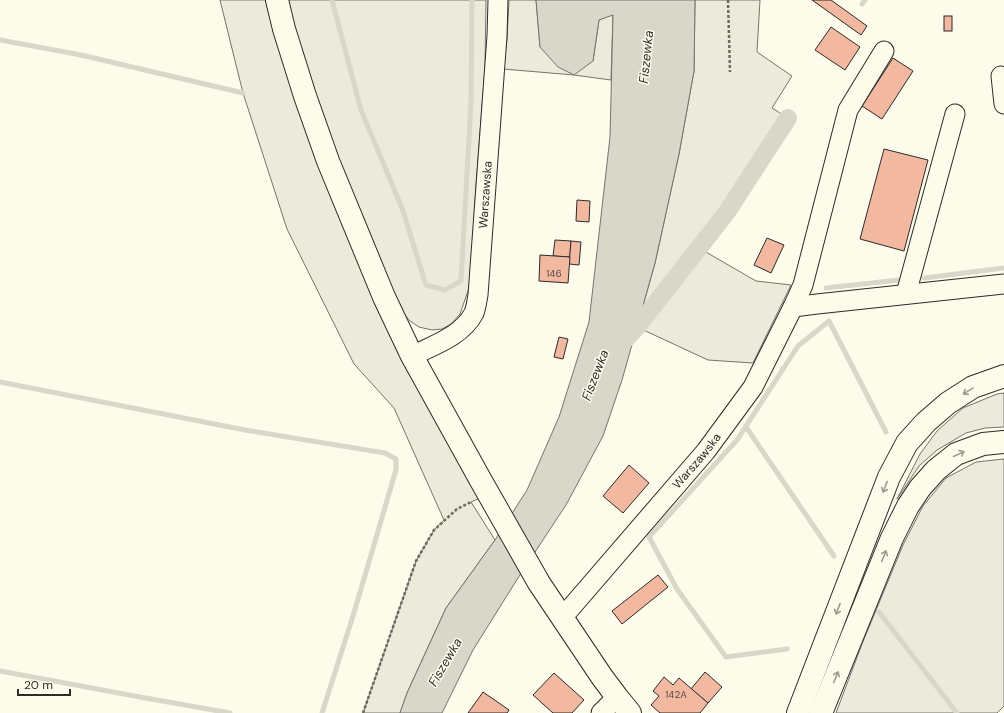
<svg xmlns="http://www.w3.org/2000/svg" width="1004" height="713" viewBox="0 0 1004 713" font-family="'DM Sans',sans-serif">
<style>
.green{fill:#ecebdb;stroke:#74746e}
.water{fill:#d8d7c9;stroke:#74746e}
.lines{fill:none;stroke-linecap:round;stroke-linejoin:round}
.stream{stroke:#d8d7c9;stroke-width:5}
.canal{stroke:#d8d7c9;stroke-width:18}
.building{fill:#f2b8a0;stroke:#2b2b2b}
.minor-casing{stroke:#2b2b2b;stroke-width:21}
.major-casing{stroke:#2b2b2b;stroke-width:24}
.highway-casing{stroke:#2b2b2b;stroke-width:24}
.path{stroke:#6a6964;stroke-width:2.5;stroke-dasharray:3 2;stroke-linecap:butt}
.minor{stroke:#fdfbea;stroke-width:19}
.major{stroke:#fdfbea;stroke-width:22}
.highway{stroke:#fdfbea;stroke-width:22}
.oneway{stroke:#9e9d94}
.labels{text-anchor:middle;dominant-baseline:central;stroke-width:3;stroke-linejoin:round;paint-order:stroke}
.number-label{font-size:10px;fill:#5d4e48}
.street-label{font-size:12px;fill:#2b2b2b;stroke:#fdfbea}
.water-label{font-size:13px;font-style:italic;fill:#2b2b2b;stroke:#fdfbea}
</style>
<rect width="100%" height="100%" fill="#fdfbea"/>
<g class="green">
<path d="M220,0H267L482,497L471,502L495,540L446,608L407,693L400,713H363L416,561L434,530L444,520L394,408L354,364L287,229L243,93Z"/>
<path d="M286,0H486L485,67L476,185L470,285L460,314L451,324L442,329L432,330L419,327L410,321L404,314L368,238L322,116Z"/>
<path d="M509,0H536L540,47L593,61L599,20L613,14L611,80L574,75L503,69L507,40Z"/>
<path d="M695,0H760L757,52L792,76L772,108L788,118L727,212L699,248L756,281L791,285L753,363L708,360L637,327L655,263L679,154L694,71Z"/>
<path d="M1004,393V427L985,428L966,433L937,450L919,466L897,499L920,454L937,431L963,408L997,394Z"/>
<path d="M1004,459V706L997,713H836L862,644L903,545L923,506L946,478L976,462Z"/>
</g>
<path class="water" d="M536,0H695L694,71L679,154L655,263L622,380L603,436L566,505L518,578L473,650L442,713H400L407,693L446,608L495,540L527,490L559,417L589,322L610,137L613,15L599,20L593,61L574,75L558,67L540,47Z"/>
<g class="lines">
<g class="stream">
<path d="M332,0L361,110L402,208L426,285L445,290L461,281L471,102L472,0"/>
<path d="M862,4L865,0"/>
<path d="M0,40L81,55L243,93"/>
<path d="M924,278L1004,268"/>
<path d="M826,288L899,280"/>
<path d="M0,382L245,430L385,453L396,459V470L353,616L322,713"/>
<path d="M746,427L834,556"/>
<path d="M879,612L957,713"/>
<path d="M787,649L726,657L677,589L649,537L737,440L798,346L829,321L886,432"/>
<path d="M0,671L140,697L230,713"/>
</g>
<path class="canal" d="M621,344L637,327L727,212L788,118"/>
</g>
<g class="building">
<path d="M812,0H831L867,26L861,35Z"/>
<rect x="944" y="16" width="8" height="15"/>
<path d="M831,27L860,47L845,70L815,50Z"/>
<path d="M893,58L913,71L882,119L862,106Z"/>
<path d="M884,149L928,160L904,251L860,239Z"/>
<path d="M577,200L590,201L589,222L576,221Z"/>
<path d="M767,238L784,245L771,273L754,265Z"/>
<path d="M555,240L571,241L570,257L553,256Z"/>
<path d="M571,241L581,242L579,265L569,264Z"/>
<path d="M540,255L570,257L568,283L539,281Z"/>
<path d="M559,337L568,339L563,359L554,357Z"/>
<path d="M629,465L649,483L623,513L603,496Z"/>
<path d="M658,575L668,587L622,624L612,611Z"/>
<path d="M705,672L722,687L708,703L691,689Z"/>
<path d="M554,673L584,700L572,713H553L533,695Z"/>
<path d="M664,677L673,685L679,678L708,703L700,713H660L651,705L659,696L653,691Z"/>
<path d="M483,692L509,710L507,713H468Z"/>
</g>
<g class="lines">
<defs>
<g id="minor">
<path d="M1001,76L1004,104"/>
<path d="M906,294L955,114"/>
<path d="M793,307L817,304L1004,284"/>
<path id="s1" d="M412,356C434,345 462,336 474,313C476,308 477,300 478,295L497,36L498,0"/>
<path id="s2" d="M562,618L706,451L753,387L793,307L803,285L848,110L884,51"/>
<path d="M601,713L617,697"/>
</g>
<path id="major" d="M277,0L284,29L305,96L328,161L384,297L412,356L480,479L539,583L602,677L617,697L630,713"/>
<g id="highway">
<path d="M798,713L889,477L907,443L926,422L948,403L973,387L1004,376"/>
<path d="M821,713L892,538L908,506L920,488L936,470L956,454L983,444L1004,442"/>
</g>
</defs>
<use href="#minor" class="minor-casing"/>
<use href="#major" class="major-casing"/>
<use href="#highway" class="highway-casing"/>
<g class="path">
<path d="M728,0L730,72"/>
<path d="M363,713L416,561L434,530L457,509L471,502"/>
</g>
<use href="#minor" class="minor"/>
<use href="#major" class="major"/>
<use href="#highway" class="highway"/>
</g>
<defs><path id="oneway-shaft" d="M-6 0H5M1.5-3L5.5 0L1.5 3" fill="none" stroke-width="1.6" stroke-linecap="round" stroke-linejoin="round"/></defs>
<g class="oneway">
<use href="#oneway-shaft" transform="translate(968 391) rotate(148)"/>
<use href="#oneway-shaft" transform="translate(959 454) rotate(-25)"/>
<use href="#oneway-shaft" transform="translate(885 487) rotate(111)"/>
<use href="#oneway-shaft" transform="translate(884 556) rotate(-68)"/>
<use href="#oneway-shaft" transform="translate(838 609) rotate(111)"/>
<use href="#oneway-shaft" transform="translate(836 677) rotate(-68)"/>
</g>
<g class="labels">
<g class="number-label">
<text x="554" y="273">146</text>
<text x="676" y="694">142A</text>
</g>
<g class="street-label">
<text stroke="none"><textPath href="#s1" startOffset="196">Warszawska</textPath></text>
<text stroke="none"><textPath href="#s2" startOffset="207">Warszawska</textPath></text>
</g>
<g class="water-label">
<text transform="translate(646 57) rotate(-84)">Fiszewka</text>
<text transform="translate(595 375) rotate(-69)">Fiszewka</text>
<text transform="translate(445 662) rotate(-60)">Fiszewka</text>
</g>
</g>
<path d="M18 689v6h52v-6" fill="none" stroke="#2b2b2b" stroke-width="2"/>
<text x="24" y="689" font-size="12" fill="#2b2b2b" stroke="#fdfbea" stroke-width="3" paint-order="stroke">20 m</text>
</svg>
